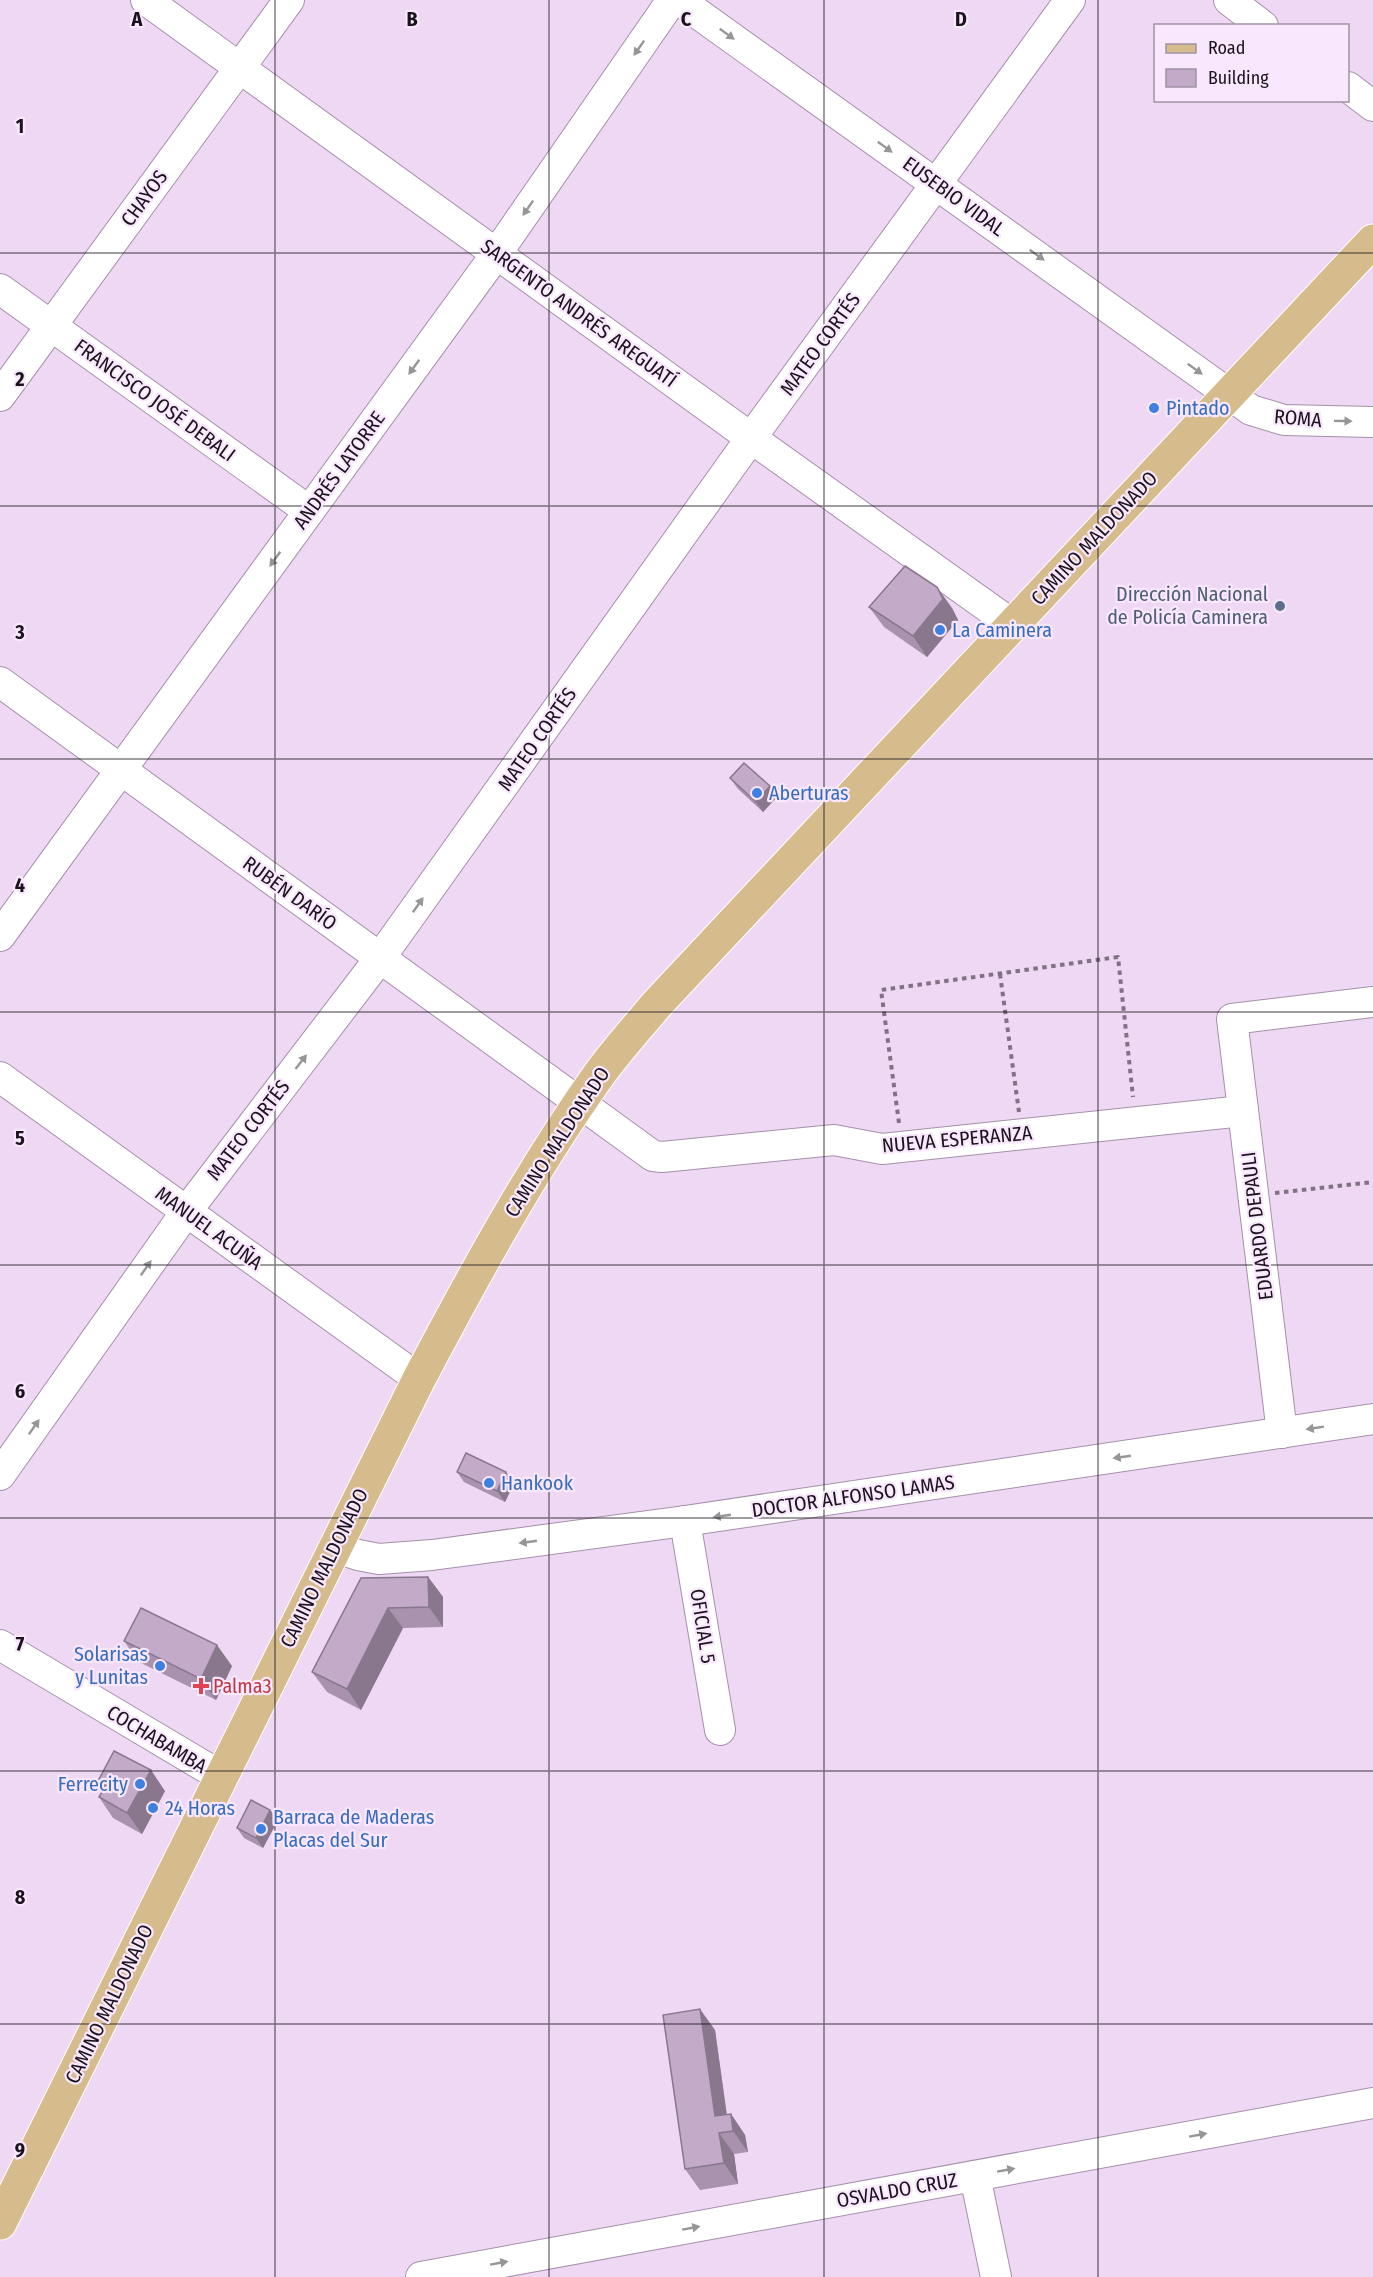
<svg xmlns="http://www.w3.org/2000/svg" width="1373" height="2277" viewBox="0 0 1373 2277" font-family="'Fira Sans Condensed',sans-serif">
<style>
.lines{fill:none;stroke-linecap:round;stroke-linejoin:round}
.minor-casing{stroke:#a590aa;stroke-width:32}
.major-casing{stroke:#fff;stroke-width:35}
.path{stroke:#807284;stroke-width:4;stroke-dasharray:4.5 4.5;stroke-linecap:butt}
.minor{stroke:#fff;stroke-width:30}
.major{stroke:#d6bb8d;stroke-width:33}
.wall{fill:#a892ad}
.shaded-wall{fill:#88778d}
.building{fill:#c3aac9;stroke:#88778d;stroke-width:1.5}
.oneway{fill:#989599}
.grid{fill:none;stroke:#1a131c;stroke-width:1.5;stroke-opacity:0.55}
.shop-dot{fill:#3f7fe0;stroke:#f9e7fe;stroke-width:2}
.service-dot{fill:#5c6f8a;stroke:#f9e7fe;stroke-width:2}
.health-dot{fill:#e0444e;stroke:#f9e7fe;stroke-width:2}
.labels{text-anchor:middle;dominant-baseline:central;stroke-width:4.5;stroke-linejoin:round;paint-order:stroke}
.street-label{font-size:20px;fill:#1a131c;stroke:#f9e7fe}
.shop-label{font-size:20px;fill:#366cbe;stroke:#f9e7fe;text-anchor:start}
.service-label{font-size:20px;fill:#4e5e75;stroke:#f9e7fe;text-anchor:end}
.health-label{font-size:20px;fill:#be3a42;stroke:#f9e7fe;text-anchor:start}
.grid-label{font-size:20px;text-anchor:middle;font-weight:bold;fill:#1a131c;stroke:#f9e7fe;stroke-width:4.5;stroke-linejoin:round;paint-order:stroke}
</style>
<rect width="100%" height="100%" fill="#efd8f4"/>
<g class="lines">
<defs>
<g id="minor">
<path d="M146,0L751,438L1013,625"/>
<path d="M679,0L1251,410L1284,420L1373,422"/>
<path d="M1229,0L1263,26"/>
<path d="M1348,87L1373,106"/>
<path d="M0,289L309,511"/>
<path d="M0,396L289,0"/>
<path d="M0,682L653,1156L662,1157L834,1140L882,1149L1243,1111"/>
<path d="M0,936L497,253L672,0"/>
<path d="M0,1077L419,1379"/>
<path d="M1282,1433L1232,1019L1373,1002"/>
<path d="M0,1475L186,1212L380,958L751,438L1070,0"/>
<path d="M685,1521L720,1730"/>
<path d="M334,1547L358,1555L379,1559L432,1555L685,1521L1373,1419"/>
<path d="M0,1645L222,1777"/>
<path d="M975,2176L996,2277"/>
<path d="M421,2277L1373,2103"/>
</g>
<path id="major" d="M0,2223L419,1379C474,1275 530,1172 598,1076C616,1051 637,1028 656,1005L1373,241"/>
</defs>
<use href="#minor" class="minor-casing"/>
<use href="#major" class="major-casing"/>
<g class="path">
<path d="M1000,974L1019,1112"/>
<path d="M899,1123L881,990L1118,957L1133,1097"/>
<path d="M1275,1193L1373,1182"/>
</g>
<use href="#minor" class="minor"/>
<use href="#major" class="major"/>
</g>
<g class="wall">
<path d="M869,607L952,608L958,620L927,657L884,627Z"/>
<path d="M730,778L777,797L763,812L738,789Z"/>
<path d="M457,1472L514,1483L505,1502L464,1482Z"/>
<path d="M428,1577L443,1597V1627L403,1628L361,1710L327,1692L312,1672L361,1578Z"/>
<path d="M124,1641L232,1666L216,1700L139,1662Z"/>
<path d="M98,1781L165,1791L142,1834L113,1818L99,1797L104,1788Z"/>
<path d="M270,1810L278,1820L263,1848L244,1838L237,1828Z"/>
<path d="M715,2030L727,2115L731,2114L745,2135L748,2152L734,2154L738,2184L700,2190L685,2169Z"/>
</g>
<g class="shaded-wall">
<path d="M937,587L952,608L958,620L927,657L913,636Z"/>
<path d="M770,786L777,797L763,812L756,802Z"/>
<path d="M506,1472L514,1483L505,1502L497,1491Z"/>
<path d="M428,1577L443,1597V1627L429,1607Z"/>
<path d="M388,1608L403,1628L361,1710L347,1689Z"/>
<path d="M217,1645L232,1666L216,1700L201,1679Z"/>
<path d="M151,1770L165,1791L142,1834L127,1813Z"/>
<path d="M270,1810L278,1820L263,1848L256,1838Z"/>
<path d="M700,2009L715,2030L729,2132L715,2116Z"/>
<path d="M731,2114L745,2135L748,2152L733,2131Z"/>
<path d="M719,2133L734,2154L738,2184L724,2163Z"/>
</g>
<g class="building">
<path d="M905,566L937,587L943,599L913,636L869,607Z"/>
<path d="M744,763L770,786L756,802L730,778Z"/>
<path d="M466,1453L506,1472L497,1491L457,1472Z"/>
<path d="M428,1577L429,1607L388,1608L347,1689L312,1672L361,1578Z"/>
<path d="M141,1608L217,1645L201,1679L124,1641Z"/>
<path d="M114,1751L151,1770L127,1813L99,1797L106,1785L98,1781Z"/>
<path d="M251,1800L270,1810L256,1838L237,1828Z"/>
<path d="M700,2009L715,2116L731,2114L733,2131L719,2133L724,2163L685,2169L663,2015Z"/>
</g>
<defs><path id="oneway-solid" d="M-6-.8H1V-3.2L6.5 0L1 3.2V.8H-6Z" transform="scale(1.5)"/></defs>
<g class="oneway">
<use href="#oneway-solid" transform="translate(727 34) rotate(36)"/>
<use href="#oneway-solid" transform="translate(639 48) rotate(125)"/>
<use href="#oneway-solid" transform="translate(885 147) rotate(36)"/>
<use href="#oneway-solid" transform="translate(528 208) rotate(125)"/>
<use href="#oneway-solid" transform="translate(1037 255) rotate(36)"/>
<use href="#oneway-solid" transform="translate(414 367) rotate(126)"/>
<use href="#oneway-solid" transform="translate(1195 369) rotate(36)"/>
<use href="#oneway-solid" transform="translate(1343 421) rotate(1)"/>
<use href="#oneway-solid" transform="translate(275 559) rotate(126)"/>
<use href="#oneway-solid" transform="translate(418 905) rotate(-55)"/>
<use href="#oneway-solid" transform="translate(301 1062) rotate(-52)"/>
<use href="#oneway-solid" transform="translate(146 1268) rotate(-55)"/>
<use href="#oneway-solid" transform="translate(34 1427) rotate(-55)"/>
<use href="#oneway-solid" transform="translate(1315 1428) rotate(171)"/>
<use href="#oneway-solid" transform="translate(1122 1457) rotate(172)"/>
<use href="#oneway-solid" transform="translate(722 1516) rotate(172)"/>
<use href="#oneway-solid" transform="translate(528 1542) rotate(172)"/>
<use href="#oneway-solid" transform="translate(1198 2135) rotate(-10)"/>
<use href="#oneway-solid" transform="translate(1006 2170) rotate(-10)"/>
<use href="#oneway-solid" transform="translate(691 2228) rotate(-10)"/>
<use href="#oneway-solid" transform="translate(499 2263) rotate(-10)"/>
</g>
<path class="grid" d="M275,0V2277M549,0V2277M824,0V2277M1098,0V2277M0,253H1373M0,506H1373M0,759H1373M0,1012H1373M0,1265H1373M0,1518H1373M0,1771H1373M0,2024H1373"/>
<g class="shop-dot">
<circle cx="1154" cy="408" r="6"/>
<circle cx="940" cy="630" r="6"/>
<circle cx="757" cy="793" r="6"/>
<circle cx="489" cy="1483" r="6"/>
<circle cx="160" cy="1666" r="6"/>
<circle cx="140" cy="1784" r="6"/>
<circle cx="153" cy="1808" r="6"/>
<circle cx="261" cy="1829" r="6"/>
</g>
<circle class="service-dot" cx="1280" cy="606" r="6"/>
<path class="health-dot" d="M198 1677h6v6h6v6h-6v6h-6v-6h-6v-6h6z"/>
<g class="labels">
<g class="street-label">
<text transform="translate(954 196) rotate(36)">EUSEBIO VIDAL</text>
<text transform="translate(144 198) rotate(-54)">CHAYOS</text>
<text transform="translate(579 313) rotate(36)">SARGENTO ANDRÉS AREGUATÍ</text>
<text transform="translate(820 344) rotate(-54)">MATEO CORTÉS</text>
<text transform="translate(155 400) rotate(36)">FRANCISCO JOSÉ DEBALI</text>
<text transform="translate(1298 418) rotate(5)">ROMA</text>
<text transform="translate(339 470) rotate(-54)">ANDRÉS LATORRE</text>
<text transform="translate(1094 538) rotate(-47)">CAMINO MALDONADO</text>
<text transform="translate(537 739) rotate(-55)">MATEO CORTÉS</text>
<text transform="translate(290 893) rotate(36)">RUBÉN DARÍO</text>
<text transform="translate(248 1130) rotate(-52)">MATEO CORTÉS</text>
<text transform="translate(957 1139) rotate(-5)">NUEVA ESPERANZA</text>
<text transform="translate(557 1142) rotate(-57)">CAMINO MALDONADO</text>
<text transform="translate(1257 1226) rotate(-97)">EDUARDO DEPAULI</text>
<text transform="translate(209 1228) rotate(36)">MANUEL ACUÑA</text>
<text transform="translate(853 1496) rotate(-8)">DOCTOR ALFONSO LAMAS</text>
<text transform="translate(324 1568) rotate(-64)">CAMINO MALDONADO</text>
<text transform="translate(703 1626) rotate(81)">OFICIAL 5</text>
<text transform="translate(157 1739) rotate(31)">COCHABAMBA</text>
<text transform="translate(109 2004) rotate(-64)">CAMINO MALDONADO</text>
<text transform="translate(897 2190) rotate(-10)">OSVALDO CRUZ</text>
</g>
<g class="shop-label">
<text x="1166" y="408">Pintado</text>
<text x="952" y="630">La Caminera</text>
<text x="769" y="793">Aberturas</text>
<text x="501" y="1483">Hankook</text>
<text x="148" y="1654" text-anchor="end">Solarisas<tspan x="148" dy="23">y Lunitas</tspan></text>
<text x="128" y="1784" text-anchor="end">Ferrecity</text>
<text x="165" y="1808">24 Horas</text>
<text x="273" y="1817">Barraca de Maderas<tspan x="273" dy="23">Placas del Sur</tspan></text>
</g>
<g class="service-label">
<text x="1268" y="594">Dirección Nacional<tspan x="1268" dy="23">de Policía Caminera</tspan></text>
</g>
<g class="health-label">
<text x="213" y="1686">Palma3</text>
</g>
</g>
<g class="grid-label">
<text x="137" y="26">A</text>
<text x="412" y="26">B</text>
<text x="686" y="26">C</text>
<text x="961" y="26">D</text>
<text x="20" y="133">1</text>
<text x="20" y="386">2</text>
<text x="20" y="639">3</text>
<text x="20" y="892">4</text>
<text x="20" y="1145">5</text>
<text x="20" y="1398">6</text>
<text x="20" y="1651">7</text>
<text x="20" y="1904">8</text>
<text x="20" y="2157">9</text>
</g>
<rect x="1154" y="24" width="195" height="78" fill="#f9e7fe" stroke="#a092a4" stroke-width="1.5"/>
<rect x="1166" y="44" width="30" height="9" fill="#d6bb8d" stroke="#a092a4" stroke-width="1.5"/>
<text x="1208" y="54" font-size="18" fill="#1a131c">Road</text>
<rect x="1166" y="69" width="30" height="18" fill="#c3aac9" stroke="#a092a4" stroke-width="1.5"/>
<text x="1208" y="84" font-size="18" fill="#1a131c">Building</text>
</svg>
